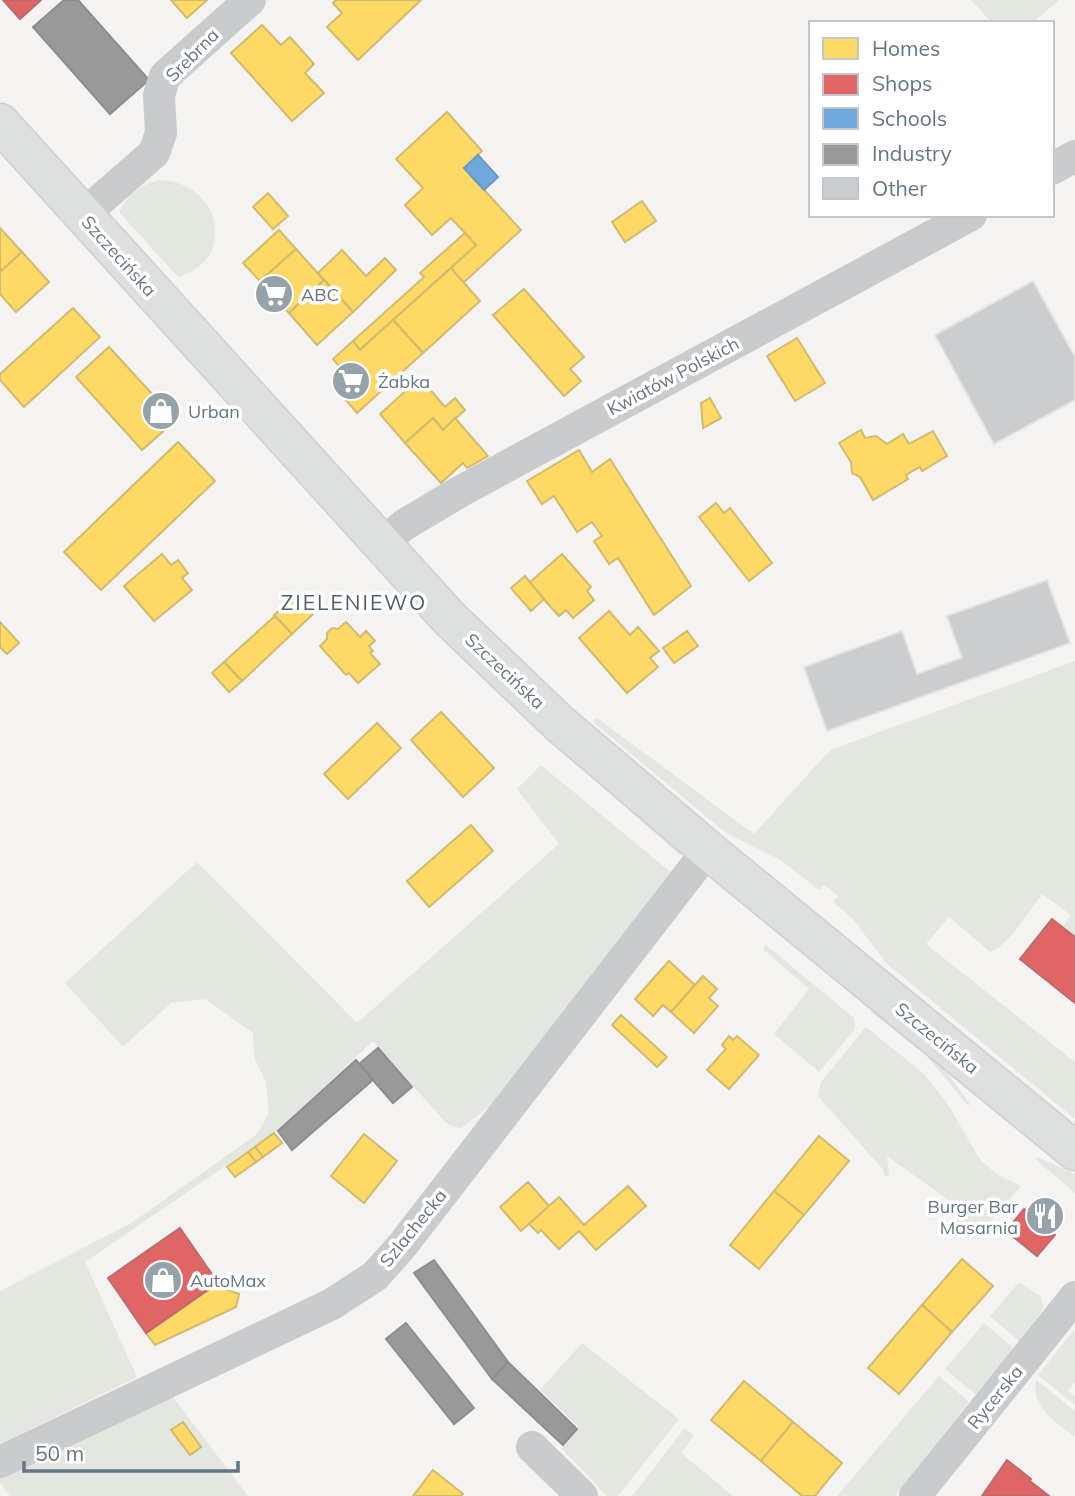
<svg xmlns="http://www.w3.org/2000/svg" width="1075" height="1496" viewBox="0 0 1075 1496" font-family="Mulish,sans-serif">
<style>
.green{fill:#e4e6e0}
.homes{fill:#ffd966;stroke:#d0bb6e;stroke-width:2}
.shops{fill:#e06666;stroke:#bb6b6e;stroke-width:2}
.schools{fill:#6fa8dc;stroke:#6c99c1;stroke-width:2}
.industry{fill:#999;stroke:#898e92;stroke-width:2}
.building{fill:#cccdce;stroke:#e3e2e2;stroke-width:2}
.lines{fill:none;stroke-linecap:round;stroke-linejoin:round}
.secondary-casing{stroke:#cfd0d1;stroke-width:41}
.street{stroke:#cacbcc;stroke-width:32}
.secondary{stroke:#dedfdf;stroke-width:38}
.labels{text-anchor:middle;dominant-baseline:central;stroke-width:7;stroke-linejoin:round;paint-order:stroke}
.street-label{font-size:18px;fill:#647682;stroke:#fff}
.poi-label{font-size:18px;fill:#647682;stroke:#fff;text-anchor:start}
.quarter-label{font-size:21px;letter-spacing:2px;fill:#515e67;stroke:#fff}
</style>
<rect width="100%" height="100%" fill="#f4f3f2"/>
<g class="green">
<path d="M971,0H1060L1031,23H992Z"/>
<path d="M159,180C223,182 237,261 178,277L119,212C128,194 140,185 159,180Z"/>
<path d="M1075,661V936L1063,926L1071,915L1042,894C1029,911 1010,944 990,952L949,917L926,944L1075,1062V1119L886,963L853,919L833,902L838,896L824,885L819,890L780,860L726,833L593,722L597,718L754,834L830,750Z"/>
<path d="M541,765L673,874L494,1103L460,1129L446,1123L373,1041L277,1131L85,1262L137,1377L0,1444V1291L133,1222L257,1134L269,1113L266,1082L254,1057L253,1033L205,999L171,1003L123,1047L65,983L197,862L357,1023L559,844L517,789Z"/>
<path d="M588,772L680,851L681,856L587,773Z"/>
<path d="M766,945L854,1018L855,1029L819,1072L774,1034L809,989L763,949Z"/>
<path d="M871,1008L939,1062L970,1104L968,1106L927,1056L871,1012Z"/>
<path d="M866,1027L924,1074L947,1103L981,1161L998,1175L1021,1186L975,1239L955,1225L951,1202L887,1156L889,1178L884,1175V1171L818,1096L821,1082Z"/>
<path d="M1037,1157L1075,1174V1193L1035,1159Z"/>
<path d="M1019,1282L1041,1297L1044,1308L1020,1342L990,1316Z"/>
<path d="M984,1323L1014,1349L976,1395L945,1369Z"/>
<path d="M1075,1329V1382L1068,1391L1075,1396V1405L1038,1375Z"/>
<path d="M582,1343L679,1419L618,1496H607L562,1449L580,1428L540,1390Z"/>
<path d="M939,1376L969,1402L895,1496H837Z"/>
<path d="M1036,1380L1075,1411V1437C1055,1421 1032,1409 1036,1380Z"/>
<path d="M170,1393L248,1496H10L0,1483V1477Z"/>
<path d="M685,1428L694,1436L681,1453L733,1496H632Z"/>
</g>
<g class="homes">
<path d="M171,0H207L187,18Z"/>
<path d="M336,0H421L358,60L327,27L342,13L333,3Z"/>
<path d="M262,25L281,45L290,37L314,64L305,73L324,93L292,121L231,53Z"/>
<path d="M447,112L482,151L464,168L521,230L463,283L451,268L476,245L451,218L432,235L405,205L423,188L396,159Z"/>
<path d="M268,193L288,216L273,229L253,207Z"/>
<path d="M642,201L656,221L625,242L612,222Z"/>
<path d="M0,228L22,252L0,272Z"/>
<path d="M279,230L296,249L260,281L243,263Z"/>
<path d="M465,233L476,245L360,350L353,341L424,277L420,273Z"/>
<path d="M296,249L324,280L289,313L260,281Z"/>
<path d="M342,250L366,276L385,258L396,270L353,312L318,273Z"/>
<path d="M22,252L49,282L16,312L0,294V272Z"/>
<path d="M451,268L480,301L423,353L393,320Z"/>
<path d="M324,280L353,312L317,345L289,313Z"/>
<path d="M524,289L584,357L570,369L581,381L564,396L493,315Z"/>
<path d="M73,308L100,337L24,407L0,380V374Z"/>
<path d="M393,320L423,353L357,413L345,399L357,388L333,359L353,341L360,350Z"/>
<path d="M797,338L825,383L795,401L767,356Z"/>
<path d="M109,347L176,420L142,450L76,377Z"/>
<path d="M420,378L445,407L455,398L465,410L443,430L433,418L405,443L380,414Z"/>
<path d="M710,398L721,418L703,428L701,403Z"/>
<path d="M433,418L443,430L455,418L488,456L467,468L463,463L441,483L405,443Z"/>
<path d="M861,430L865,438L876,436L887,444L903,434L909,444L933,431L947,456L922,471L920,467L906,475L908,479L873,500L860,477L852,473L851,462L839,443Z"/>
<path d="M178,442L215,481L101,590L64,552Z"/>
<path d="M579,450L592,472L610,459L691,586L654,615L618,558L609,564L594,541L602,536L592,522L577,532L554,496L542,504L527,481Z"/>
<path d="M716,503L724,513L730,508L772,563L749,581L699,517Z"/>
<path d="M162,554L171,565L178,560L188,573L182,578L192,590L154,621L124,586Z"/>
<path d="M562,554L591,587L587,591L594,600L573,618L566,610L559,616L529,583Z"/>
<path d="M525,576L544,599L531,611L511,588Z"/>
<path d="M296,595L313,614L292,634L274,615Z"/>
<path d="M609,611L630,635L638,627L659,651L650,658L658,667L627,693L579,638Z"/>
<path d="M275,616L292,634L242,681L224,662Z"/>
<path d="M0,622L19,643L7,654L0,647Z"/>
<path d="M346,622L360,637L366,631L375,641L369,646L373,651L370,653L380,664L358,683L349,673L346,675L320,646L327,639V633L332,628L338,629Z"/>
<path d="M687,631L698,646L674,663L663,648Z"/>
<path d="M224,662L242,681L229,692L212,673Z"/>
<path d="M441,712L494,768L463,797L411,740Z"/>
<path d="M377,723L401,748L348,799L324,774Z"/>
<path d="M471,825L493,851L429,907L407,881Z"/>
<path d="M669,961L695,985L671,1012L663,1005L653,1016L635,999Z"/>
<path d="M703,976L717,989L709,998L718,1006L694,1033L671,1012Z"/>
<path d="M621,1015L667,1057L657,1067L612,1025Z"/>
<path d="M729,1036L733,1040L737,1036L759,1055L729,1089L707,1070L726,1049L722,1045Z"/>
<path d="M274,1133L282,1143L263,1157L255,1147Z"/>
<path d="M364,1134L397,1161L364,1203L331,1176Z"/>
<path d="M819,1136L849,1161L804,1215L774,1191Z"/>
<path d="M255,1147L263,1157L256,1162L248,1152Z"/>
<path d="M248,1152L256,1162L235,1177L227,1167Z"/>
<path d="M528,1182L549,1206L521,1231L500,1207Z"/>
<path d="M628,1186L646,1206L596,1250L579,1231L559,1249L541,1230L538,1233L529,1224L559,1197L584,1225Z"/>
<path d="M774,1191L804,1215L759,1269L730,1245Z"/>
<path d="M962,1259L993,1286L952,1332L922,1305Z"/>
<path d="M218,1283L222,1288L239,1294L236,1307L155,1345L146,1333Z"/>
<path d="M922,1305L952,1332L899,1394L868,1368Z"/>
<path d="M744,1381L793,1422L761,1461L711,1420Z"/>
<path d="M183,1422L201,1447L190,1455L171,1430Z"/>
<path d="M793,1422L842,1463L815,1496H802L761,1461Z"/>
<path d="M433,1470L463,1494L461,1496H413Z"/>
</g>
<g class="shops">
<path d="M3,0H41L20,19Z"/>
<path d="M1052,919L1075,937V1003L1020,959Z"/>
<path d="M1024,1209L1034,1217L1039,1211L1050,1221L1045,1227L1055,1235L1037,1256L1006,1231Z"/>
<path d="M180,1228L218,1283L146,1333L108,1278Z"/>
<path d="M1007,1460L1031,1479L1030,1481L1049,1496H982Z"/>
</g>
<path class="schools" d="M478,155L498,177L484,190L464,168Z"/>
<g class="industry">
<path d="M64,0H78L149,80L110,114L33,27Z"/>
<path d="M378,1048L412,1087L393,1103L359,1064Z"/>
<path d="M356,1060L373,1080L292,1150L278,1131Z"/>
<path d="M434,1260L508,1362L492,1379L414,1273Z"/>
<path d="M406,1323L474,1408L454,1424L386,1339Z"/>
<path d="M508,1362L577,1429L563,1445L492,1379Z"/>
</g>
<g class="building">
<path d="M1033,281L1075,357V400L994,444L935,335Z"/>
<path d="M1047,580L1070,643L827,731L804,667L902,631L917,674L962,658L947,616Z"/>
</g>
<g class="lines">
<defs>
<path id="secondary" d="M0,123L449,618L561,725L606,763L708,850L1075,1151"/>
</defs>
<use href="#secondary" class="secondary-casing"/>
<g class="street">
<path d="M1052,169L1075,156"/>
<path d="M83,215L154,153L161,133L159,95L165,76L250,0"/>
<path d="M380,545L404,525L461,491L971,215"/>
<path d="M532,1447L582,1496"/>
<path d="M0,1462L332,1304L375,1276L401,1247L708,850"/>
<path d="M915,1496L1075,1297"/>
</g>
<use href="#secondary" class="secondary"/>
</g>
<defs>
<symbol id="supermarket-disc" viewBox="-11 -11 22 22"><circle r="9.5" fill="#96a2a9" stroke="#fff"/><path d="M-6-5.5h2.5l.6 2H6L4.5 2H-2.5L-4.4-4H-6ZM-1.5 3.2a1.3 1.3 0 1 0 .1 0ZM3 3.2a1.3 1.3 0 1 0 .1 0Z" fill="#fff"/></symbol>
<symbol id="shop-disc" viewBox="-11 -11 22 22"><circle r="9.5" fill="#96a2a9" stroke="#fff"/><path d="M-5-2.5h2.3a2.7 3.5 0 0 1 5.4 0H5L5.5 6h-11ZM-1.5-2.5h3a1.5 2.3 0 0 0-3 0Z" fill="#fff"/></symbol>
<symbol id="restaurant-disc" viewBox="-11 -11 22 22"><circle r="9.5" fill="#96a2a9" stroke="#fff"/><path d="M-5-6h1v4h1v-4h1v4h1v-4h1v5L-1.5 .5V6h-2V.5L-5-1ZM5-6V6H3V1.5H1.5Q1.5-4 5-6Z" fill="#fff"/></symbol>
</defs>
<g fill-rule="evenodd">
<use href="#supermarket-disc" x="252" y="272" width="44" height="44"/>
<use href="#supermarket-disc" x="329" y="359" width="44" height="44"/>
<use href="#shop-disc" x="139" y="389" width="44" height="44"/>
<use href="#restaurant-disc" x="1023" y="1194" width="44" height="44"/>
<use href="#shop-disc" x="141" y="1258" width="44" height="44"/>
</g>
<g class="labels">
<g class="street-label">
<text transform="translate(192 55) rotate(-45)">Srebrna</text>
<text transform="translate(119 256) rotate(48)">Szczecińska</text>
<text transform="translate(673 376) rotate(-28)">Kwiatów Polskich</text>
<text transform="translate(505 671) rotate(43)">Szczecińska</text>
<text transform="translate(937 1038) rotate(39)">Szczecińska</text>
<text transform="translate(413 1228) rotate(-51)">Szlachecka</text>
<text transform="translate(995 1397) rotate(-51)">Rycerska</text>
</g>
<g class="poi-label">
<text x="301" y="294">ABC</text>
<text x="378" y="381">Żabka</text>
<text x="188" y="411">Urban</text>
<text x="1018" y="1206" text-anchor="end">Burger Bar<tspan x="1018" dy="21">Masarnia</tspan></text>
<text x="190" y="1280">AutoMax</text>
</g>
<g class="quarter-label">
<text x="354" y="602">ZIELENIEWO</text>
</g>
</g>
<rect x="809" y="21" width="245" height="196" fill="#ffffff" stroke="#c1c8cd" stroke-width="2"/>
<rect x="823" y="38" width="35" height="21" fill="#ffd966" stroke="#c1c8cd" stroke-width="2"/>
<text x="872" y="56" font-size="21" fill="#647682">Homes</text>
<rect x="823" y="74" width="35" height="21" fill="#e06666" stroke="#c1c8cd" stroke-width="2"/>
<text x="872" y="91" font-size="21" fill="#647682">Shops</text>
<rect x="823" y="108" width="35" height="21" fill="#6fa8dc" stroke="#c1c8cd" stroke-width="2"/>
<text x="872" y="126" font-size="21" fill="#647682">Schools</text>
<rect x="823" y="144" width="35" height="21" fill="#999999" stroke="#c1c8cd" stroke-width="2"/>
<text x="872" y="161" font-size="21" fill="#647682">Industry</text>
<rect x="823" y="178" width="35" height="21" fill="#cccdce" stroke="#c1c8cd" stroke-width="2"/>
<text x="872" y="196" font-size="21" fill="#647682">Other</text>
<path d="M24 1461v10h214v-10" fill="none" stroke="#647682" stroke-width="3.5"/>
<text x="35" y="1461" font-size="21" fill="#647682" stroke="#ffffff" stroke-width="5" paint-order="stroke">50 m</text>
</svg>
